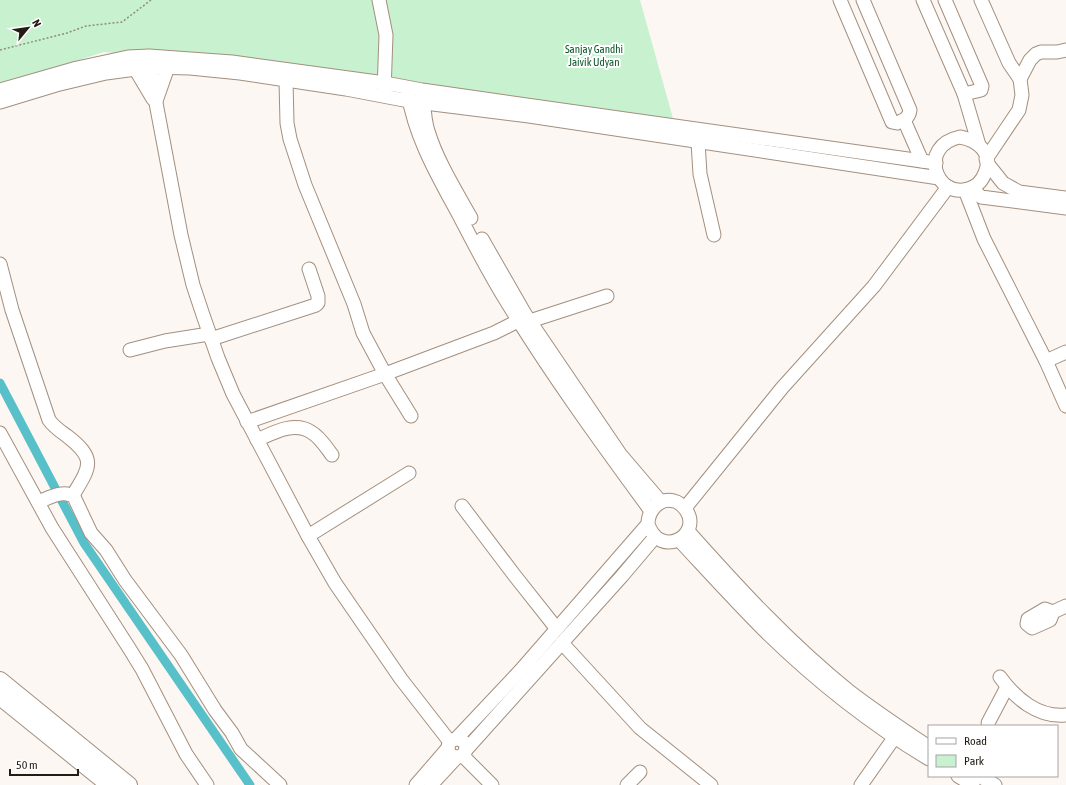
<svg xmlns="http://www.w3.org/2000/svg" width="1066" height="785" viewBox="0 0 1066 785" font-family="'Asap Condensed',sans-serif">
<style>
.green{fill:#c8f1d0}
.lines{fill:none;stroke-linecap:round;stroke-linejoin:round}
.canal{stroke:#58c0c9;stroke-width:9}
.minor-casing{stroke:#a38f7e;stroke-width:15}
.major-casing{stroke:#a38f7e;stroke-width:18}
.path{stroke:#908a84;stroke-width:1.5;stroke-dasharray:2 2;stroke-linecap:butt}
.minor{stroke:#fff;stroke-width:13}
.major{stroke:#fff;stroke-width:16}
.labels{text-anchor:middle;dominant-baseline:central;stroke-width:4;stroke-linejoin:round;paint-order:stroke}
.park-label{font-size:11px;fill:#0d572a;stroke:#fff}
</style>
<rect width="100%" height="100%" fill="#fcf7f3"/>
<path class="green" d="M0,0H640L674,122L302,71L104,52L0,85Z"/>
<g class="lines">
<path class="canal" d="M0,383L84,543L250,785"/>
<defs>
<g id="minor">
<path d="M379,0L386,35L384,92"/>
<path d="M840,0L892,122L897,123C904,120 909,118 910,110L863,0"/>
<path d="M923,0L964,94L979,145"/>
<path d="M945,0L982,86L981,90L964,94"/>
<path d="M981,0L1009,63L1020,79"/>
<path d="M150,60L156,103L181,235L193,285L203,315L218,358L233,394L308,536L335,583L401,679L450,742"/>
<path d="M131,62L153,99"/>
<path d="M286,81L287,123L290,139L305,185L354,304L363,333L385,374L411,416"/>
<path d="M0,90L77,68L128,57L149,56L232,62L385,83L422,90L936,163"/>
<path d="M408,93C415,138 439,178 460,217C475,246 490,275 507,302C551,374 601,443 651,511"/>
<path d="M423,94C424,106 424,119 428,131C437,161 456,191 471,218"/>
<path d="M156,101L170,61"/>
<path d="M0,102L56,85L106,73L151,67L190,68L240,73L346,89L409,101L529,116L939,178"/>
<path d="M904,120L922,161"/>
<path d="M960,137C978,140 994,154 985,173C982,181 976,187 968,189C936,199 917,146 960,137Z"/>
<path d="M698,142L700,174L714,235"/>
<path d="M986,159L1019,110L1022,95L1020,79L1030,60L1036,54L1041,52H1057L1066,50"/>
<path d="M987,163L1003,183L1019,192L1066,198"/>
<path d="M972,188L981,197L1066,208"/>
<path d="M965,190L984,239L1046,361L1066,406"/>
<path d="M482,239L525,314L620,454L661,502"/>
<path d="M0,264L12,310L49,420C54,427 60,431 67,436C97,459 90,467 73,495"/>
<path d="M530,321L607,296"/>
<path d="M211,339L316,305L318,303V296L309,269"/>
<path d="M130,350L165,341L209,334"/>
<path d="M1046,361L1066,352"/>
<path d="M247,422L385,374L494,333L518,321"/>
<path d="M0,433L52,528L129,648L142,669L186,754L207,785"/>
<path d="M257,440C273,433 294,421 311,432C320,437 326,447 332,455"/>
<path d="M38,502C49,498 64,489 74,497L91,533L106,550L125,580L181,655L215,710L232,733L241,749L280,785"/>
<path d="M462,506L515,576L557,629"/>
<path d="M685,508L782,388L874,286L948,187"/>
<path d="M688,531C738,587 790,644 849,691C875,711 902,729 929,747"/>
<path d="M308,536L409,473"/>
<path d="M679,540C707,570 735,601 764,630C814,679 869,723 929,759"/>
<path d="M1053,612L1050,620L1032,628L1027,624L1028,619L1045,609L1053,612L1066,606"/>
<path d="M562,643L640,728L711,785"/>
<path d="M1000,677C1015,698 1038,718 1066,715"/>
<path d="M988,723L1007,687"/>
<path d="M456,739L521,670L648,524C648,511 659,497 674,501C679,502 683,506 686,510C703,535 660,560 648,524"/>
<circle cx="457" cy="748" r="9"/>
<path d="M465,751L622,576L655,537"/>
<path d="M462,755L492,785"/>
<path d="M958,776L973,785"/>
<path d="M979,776L995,785"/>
<path d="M416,785L448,748"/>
<path d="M431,785L457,757"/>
<path d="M627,785L640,772"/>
<path d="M861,785L894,738"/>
</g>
<g id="major">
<path d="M0,680L129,785"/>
<path d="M0,697L109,785"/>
</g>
</defs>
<use href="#minor" class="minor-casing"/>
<use href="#major" class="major-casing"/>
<path class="path" d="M0,50L67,33L86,26L122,22L151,0"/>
<use href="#minor" class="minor"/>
<use href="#major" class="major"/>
</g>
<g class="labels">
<g class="park-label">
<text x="594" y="49">Sanjay Gandhi<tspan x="594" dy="13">Jaivik Udyan</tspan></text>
</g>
</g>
<rect x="928" y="725" width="130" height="52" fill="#ffffff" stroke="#a7a4a1"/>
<rect x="936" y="738" width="20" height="6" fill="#ffffff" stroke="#a7a4a1"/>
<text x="964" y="745" font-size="12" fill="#231c15">Road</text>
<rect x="936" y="755" width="20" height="12" fill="#c8f1d0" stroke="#a7a4a1"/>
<text x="964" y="765" font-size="12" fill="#231c15">Park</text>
<g transform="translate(28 28) rotate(61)" stroke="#ffffff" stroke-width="3" paint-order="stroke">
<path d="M0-3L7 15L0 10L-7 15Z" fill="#231c15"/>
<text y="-6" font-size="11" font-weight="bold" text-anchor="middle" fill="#231c15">N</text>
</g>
<path d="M10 769v6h68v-6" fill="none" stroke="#231c15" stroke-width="2"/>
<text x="16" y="769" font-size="12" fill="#231c15" stroke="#ffffff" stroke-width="3" paint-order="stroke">50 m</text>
</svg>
